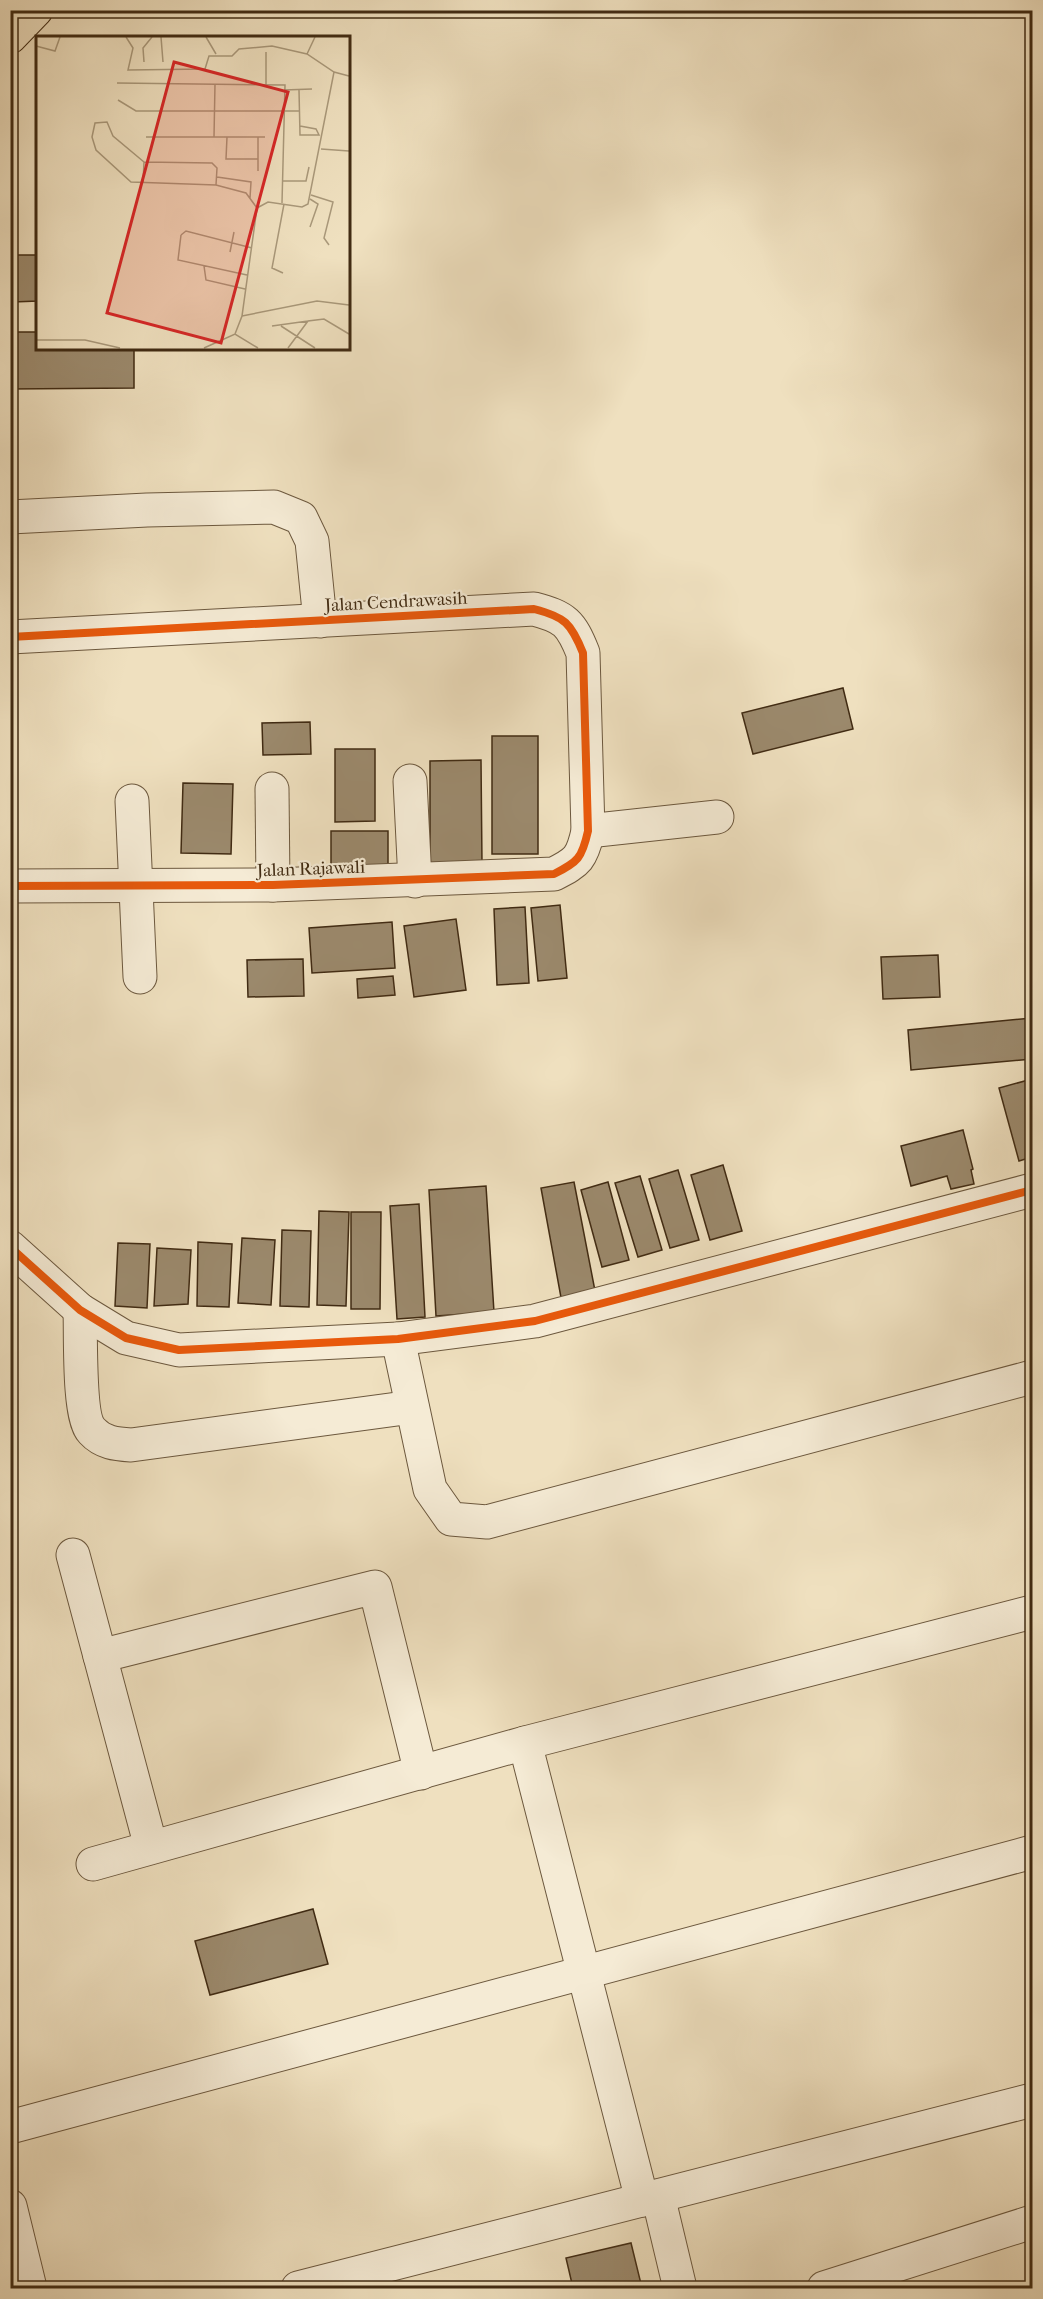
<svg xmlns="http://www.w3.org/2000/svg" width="1043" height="2299" viewBox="0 0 1043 2299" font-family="'IM FELL French Canon',serif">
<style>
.building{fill:#9b896c;stroke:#412b13;stroke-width:1.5}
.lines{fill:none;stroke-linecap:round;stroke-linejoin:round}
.minor-casing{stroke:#6c583e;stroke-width:35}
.major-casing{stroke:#412b13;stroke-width:35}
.minor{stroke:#f5ebd5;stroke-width:33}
.major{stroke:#efe0bf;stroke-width:33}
.cycleway-casing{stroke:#f5ebd5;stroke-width:11}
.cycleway{stroke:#e8590c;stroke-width:8}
.labels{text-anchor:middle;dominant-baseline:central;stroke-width:4.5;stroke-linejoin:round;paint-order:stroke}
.street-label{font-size:18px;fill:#412b13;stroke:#f5ebd5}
.inset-road{fill:none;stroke:#a9987a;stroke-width:1.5}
.view{fill:#d62828;fill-opacity:0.15;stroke:#d62828;stroke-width:3}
.inset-edge{fill:none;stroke:#412b13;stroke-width:3}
</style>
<rect width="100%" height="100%" fill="#efe0bf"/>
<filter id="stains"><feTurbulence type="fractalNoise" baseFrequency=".00333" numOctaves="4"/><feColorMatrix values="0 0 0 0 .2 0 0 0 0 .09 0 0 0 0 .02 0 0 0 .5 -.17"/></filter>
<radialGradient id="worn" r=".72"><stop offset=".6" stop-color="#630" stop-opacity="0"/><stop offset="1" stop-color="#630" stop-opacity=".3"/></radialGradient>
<g class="building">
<path d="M14,255H38V301L13,302Z"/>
<path d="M10,332H38V348H134V388L10,389Z"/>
<path d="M843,688L853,729L753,754L742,713Z"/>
<path d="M310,722L311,754L263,755L262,723Z"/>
<rect x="492" y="736" width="46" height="118"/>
<path d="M335,749H375V821L335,822Z"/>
<path d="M481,760L482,864H430V761Z"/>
<path d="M183,783L233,784L231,854L181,853Z"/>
<rect x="331" y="831" width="57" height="41"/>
<path d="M560,905L567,978L538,981L531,908Z"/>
<path d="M525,907L529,983L497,985L494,909Z"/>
<path d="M456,919L466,990L414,997L404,926Z"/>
<path d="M392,922L395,968L312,973L309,928Z"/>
<path d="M938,955L940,997L883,999L881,957Z"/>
<path d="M303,959L304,996L248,997L247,960Z"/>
<path d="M393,976L395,995L358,998L357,979Z"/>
<path d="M1032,1018V1059L911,1070L908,1030Z"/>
<path d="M1032,1079V1157L1019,1161L999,1088Z"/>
<path d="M963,1130L973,1169L971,1170L974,1184L951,1189L947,1176L911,1186L901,1146Z"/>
<path d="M723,1165L742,1231L710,1240L691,1175Z"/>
<path d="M678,1170L699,1240L670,1248L649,1179Z"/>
<path d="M640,1176L662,1250L638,1257L615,1183Z"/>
<path d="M574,1182L596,1296L562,1303L541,1188Z"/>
<path d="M608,1182L629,1260L602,1267L581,1190Z"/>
<path d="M486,1186L494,1312L436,1316L429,1190Z"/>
<path d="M419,1204L425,1317L397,1319L390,1206Z"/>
<path d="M319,1211L349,1212L346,1306L317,1305Z"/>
<path d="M351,1212H381L380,1309H351Z"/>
<path d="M282,1230L311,1231L309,1307L280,1306Z"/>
<path d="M242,1238L275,1240L271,1305L238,1303Z"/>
<path d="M198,1242L232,1244L229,1307L197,1306Z"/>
<path d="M118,1243L150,1244L147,1308L115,1306Z"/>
<path d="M157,1248L191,1250L188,1304L154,1306Z"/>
<path d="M313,1909L328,1964L210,1995L195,1941Z"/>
<path d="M631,2243L642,2288H573L566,2258Z"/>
</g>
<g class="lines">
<defs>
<g id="minor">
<path d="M10,517L147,510L274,507L301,518L312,541L320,621"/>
<path d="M10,637L534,609C565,617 571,623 583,653L588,831C582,858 578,862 554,874L273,885L10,886"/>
<path d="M410,781L415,881"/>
<path d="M272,789L273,885"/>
<path d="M132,801L140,977"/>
<path d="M588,831L717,817"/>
<path d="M10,1247L80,1310L126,1338L179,1350L398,1339L535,1321L1032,1190"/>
<path d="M80,1310C81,1333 78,1417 92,1431C103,1443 116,1444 131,1445L412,1407"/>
<path d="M398,1339L430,1489L451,1519L487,1522L1032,1377"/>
<path d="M73,1555L151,1847"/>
<path d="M100,1656L375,1587L421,1773"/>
<path d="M525,1743L642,2200"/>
<path d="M93,1864L525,1743L1032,1612"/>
<path d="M10,2127L1032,1852"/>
<path d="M658,2196L680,2288"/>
<path d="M10,2206L30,2288"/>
<path d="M298,2288L1032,2100"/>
<path d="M824,2288L1032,2222"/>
</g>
<path id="major" d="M10,37L36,10"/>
</defs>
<use href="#minor" class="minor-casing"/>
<use href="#major" class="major-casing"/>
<use href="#minor" class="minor"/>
<use href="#major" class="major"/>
<defs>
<g id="cycleway">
<path d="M10,637L534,609C565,617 571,623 583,653L588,831C582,858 578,862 554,874L273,885L10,886"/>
<path d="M10,1247L80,1310L126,1338L179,1350L398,1339L535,1321L1032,1190"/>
</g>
</defs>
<use href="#cycleway" class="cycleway-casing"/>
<use href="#cycleway" class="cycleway"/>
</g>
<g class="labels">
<g class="street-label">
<text transform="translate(396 602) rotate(-3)">Jalan Cendrawasih</text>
<text transform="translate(311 869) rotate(-2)">Jalan Rajawali</text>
</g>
</g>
<g transform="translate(36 36)">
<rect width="314" height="314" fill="#efe0bf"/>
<path class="inset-road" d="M90,1L97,12L92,34L169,33L173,20H196L203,13L236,10L271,18L298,36L313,40M125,1L127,26M170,1L180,18M0,10L19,15L24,1M271,18L279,1M108,26L107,12L116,1M81,47L249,49L246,167M230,49V16M248,54L276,53M263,54L264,99H283L280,93L264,90M82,64L100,75H264M110,101H229M178,101L179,48M191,101L190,123H222M222,101V135M285,113L313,115M108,126L77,100L71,86L59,87L56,101L60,114L95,146L180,149L210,157L221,172L206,280L199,298M181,141L215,146L214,162M246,145H270L273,131M107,147L108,126L176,127L181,132L180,149M275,159L297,166L288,202L293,209M221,172L232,166L266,171L272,168L298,36M274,191L282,168L274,163M145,199L142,224L211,239M145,199L150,195L216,212M194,216L198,196M168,230L170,244L209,253M247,237L236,232L248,168M206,280L281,265L313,269M236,290L272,285M245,290L279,312M0,304H49L84,312M168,312L199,298L222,312M252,312L272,285L288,283L313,298"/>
<path class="view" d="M138,26L252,56L185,307L71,277Z"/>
<rect width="314" height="314" class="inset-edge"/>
</g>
<rect width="1043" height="2299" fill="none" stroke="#efe0bf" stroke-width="36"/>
<rect x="12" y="12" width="1019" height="2275" fill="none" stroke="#412b13" stroke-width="3"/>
<rect x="18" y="18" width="1007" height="2263" fill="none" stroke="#412b13" stroke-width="1.5"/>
<rect width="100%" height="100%" filter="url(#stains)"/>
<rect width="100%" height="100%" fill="url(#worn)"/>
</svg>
